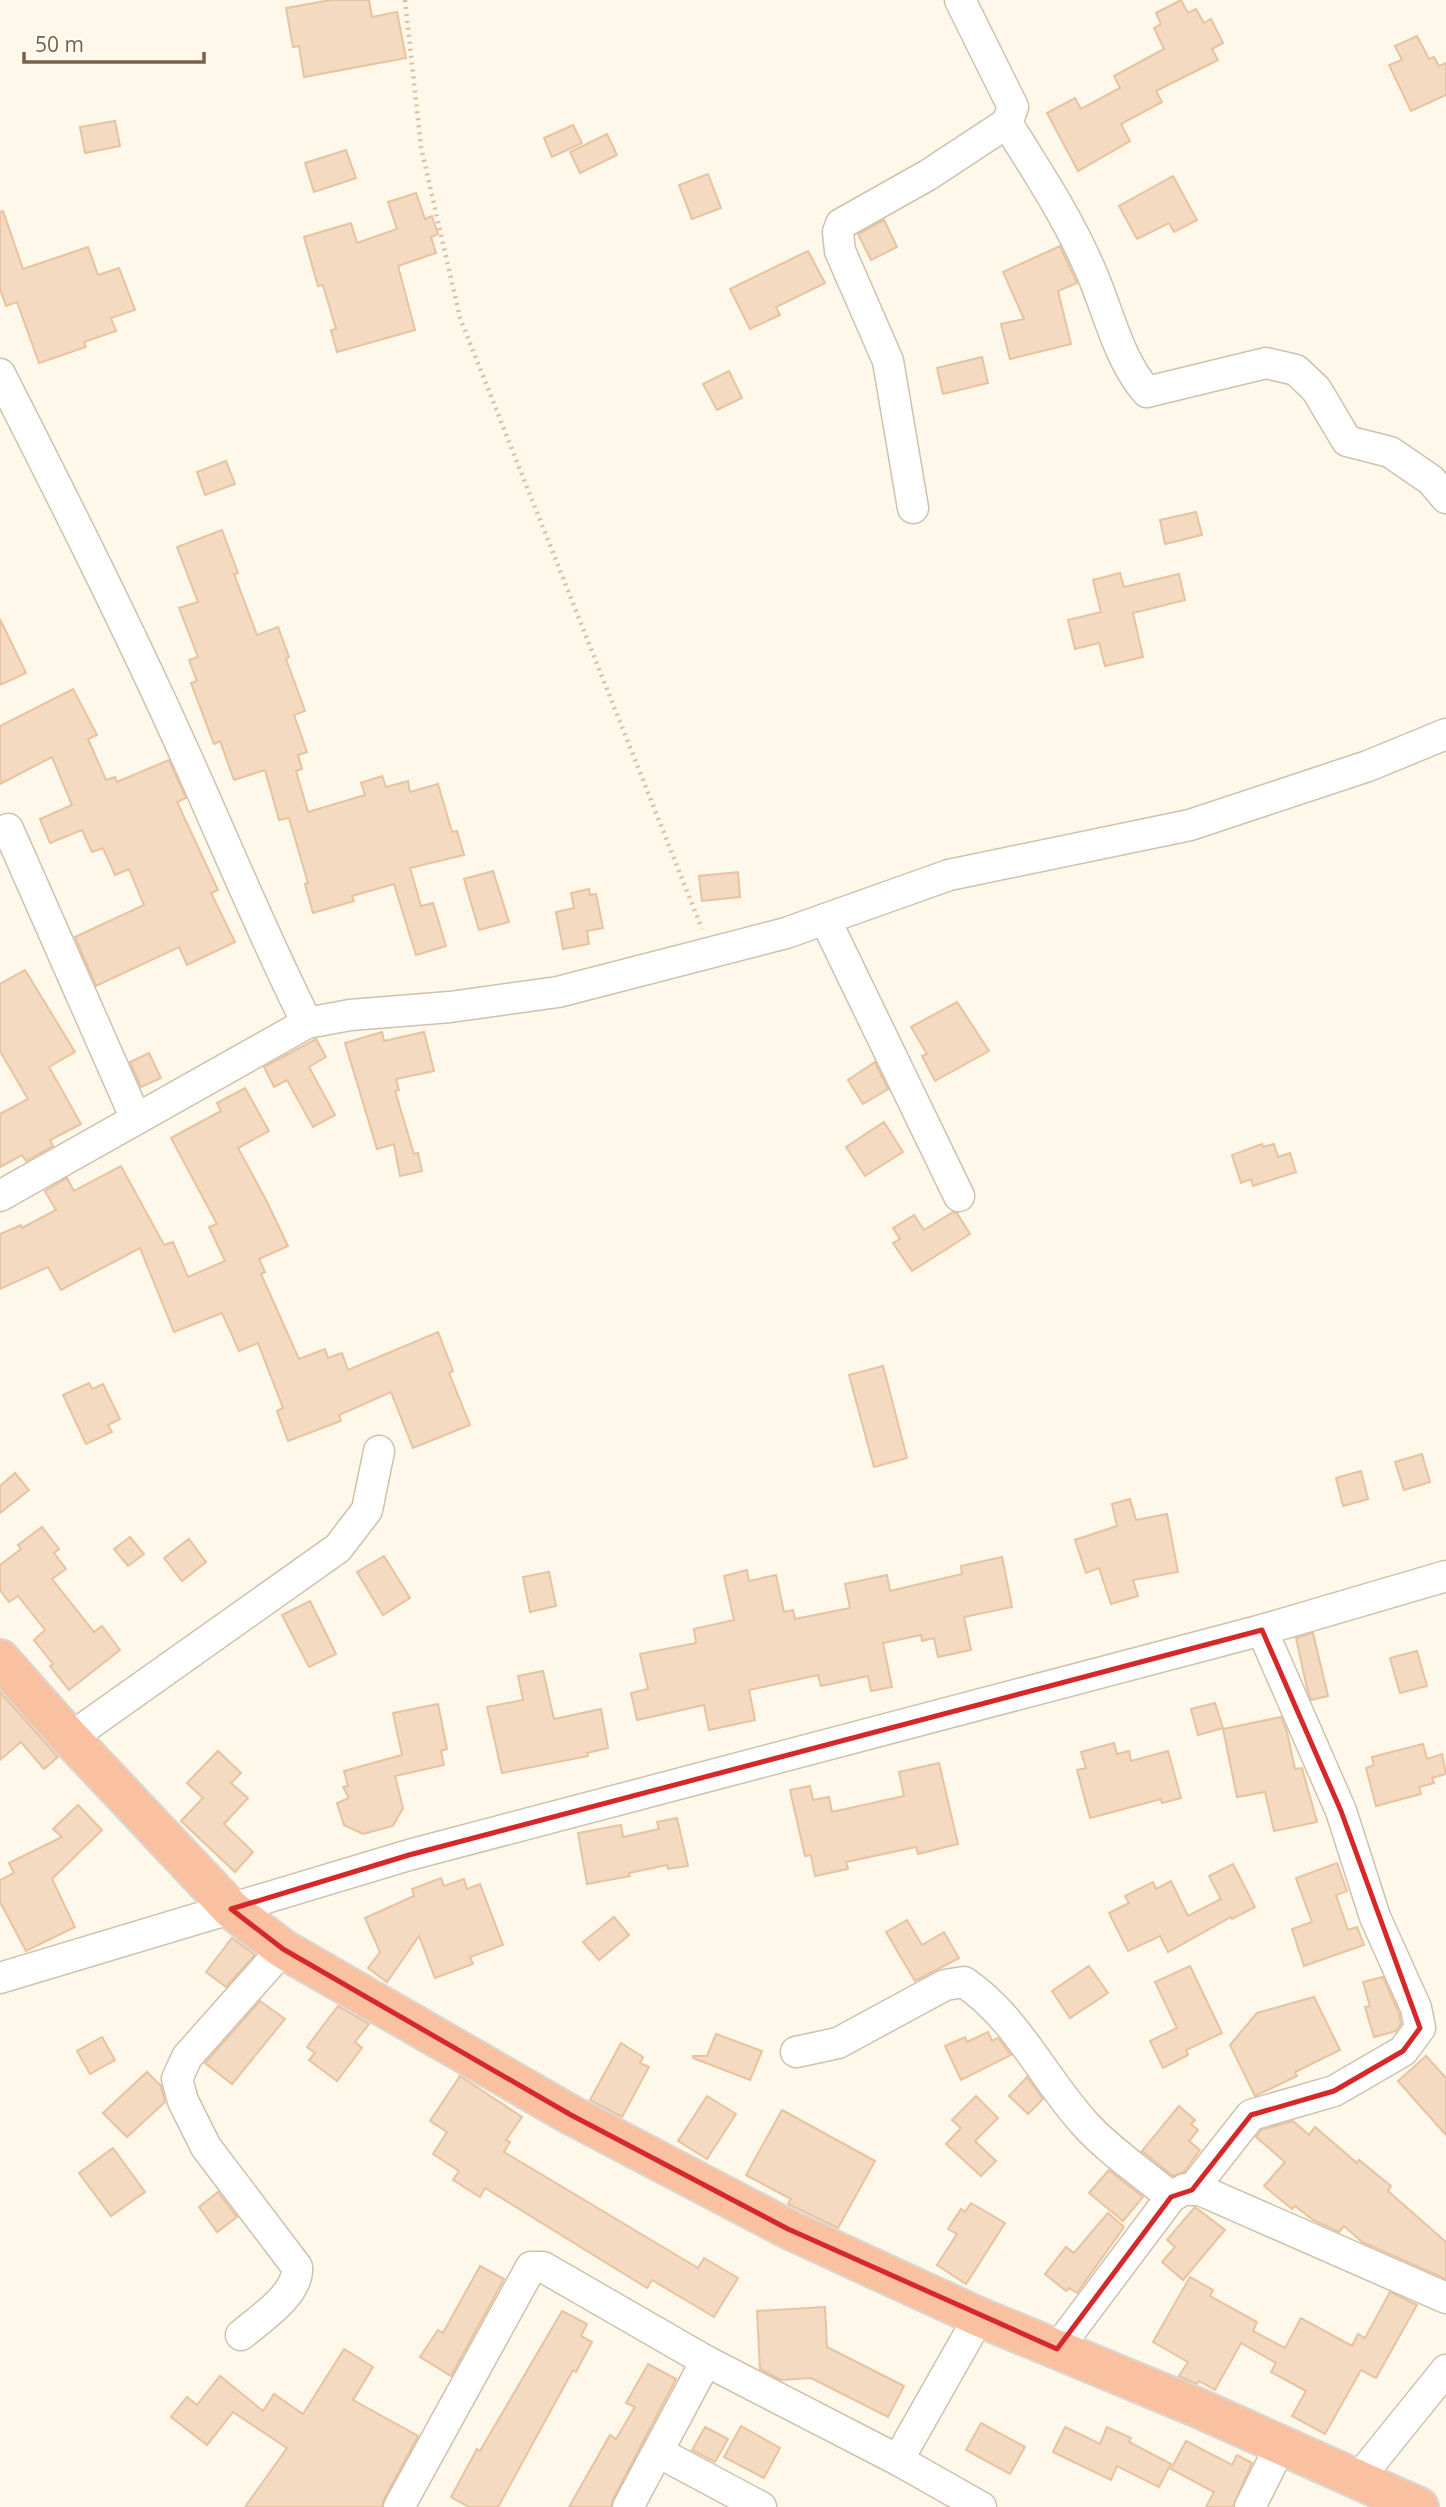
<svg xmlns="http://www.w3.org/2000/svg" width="1446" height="2507" viewBox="0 0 1446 2507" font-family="'Open Sans',sans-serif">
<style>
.building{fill:#f4dac0;stroke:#e7c3a0;stroke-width:2}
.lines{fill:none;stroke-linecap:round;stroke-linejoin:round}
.minor-casing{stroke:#d0c1ae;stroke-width:33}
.highway-casing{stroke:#dcd6d0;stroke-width:42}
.path{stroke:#d9bea2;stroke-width:4.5;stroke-dasharray:2 5;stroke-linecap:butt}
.minor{stroke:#fff;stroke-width:30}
.highway{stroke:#f9c19f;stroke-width:38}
.marked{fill:none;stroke:#d62828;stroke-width:5;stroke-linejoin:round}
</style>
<rect width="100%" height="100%" fill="#fdf8e9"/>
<g class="building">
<path d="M331,0H369L372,17L397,12L406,58L304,77L299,46L293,47L286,8Z"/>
<path d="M1181,0L1188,13L1196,9L1204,23L1211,19L1223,43L1212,49L1218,60L1156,91L1162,102L1121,124L1130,141L1078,171L1047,113L1075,98L1081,109L1120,88L1114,76L1164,49L1154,28L1161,24L1156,13Z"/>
<path d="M1417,36L1429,59L1434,57L1439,66L1446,63V95L1411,111L1389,65L1402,60L1395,46Z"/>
<path d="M115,121L120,146L85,153L80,127Z"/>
<path d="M573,125L582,143L552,157L544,138Z"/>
<path d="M607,134L617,155L580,173L570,152Z"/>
<path d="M346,150L356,178L314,192L305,163Z"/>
<path d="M708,174L721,208L692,219L679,185Z"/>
<path d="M1173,176L1197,220L1174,232L1169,223L1137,239L1119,206Z"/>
<path d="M416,193L425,219L432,216L438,234L431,237L436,253L398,266L415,330L337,352L331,330L336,329L323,285L318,286L304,237L351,223L357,243L397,229L388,202Z"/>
<path d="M3,211L23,269L88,247L98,275L119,268L135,310L111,318L116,331L84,342L86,347L39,363L17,302L6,306L0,289V212Z"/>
<path d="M884,220L897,247L871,260L858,234Z"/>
<path d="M1060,246L1077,283L1058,291L1071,344L1010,359L1001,324L1024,319L1003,272Z"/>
<path d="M808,251L825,283L776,307L780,315L750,329L730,289Z"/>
<path d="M982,357L988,383L943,394L937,368Z"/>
<path d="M729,371L742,398L717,410L703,384Z"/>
<path d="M226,461L235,484L205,495L197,472Z"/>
<path d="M1196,512L1202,535L1165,544L1160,520Z"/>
<path d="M222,530L238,573L234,574L257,635L278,627L289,657L286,659L305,711L294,715L307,752L298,755L302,769L296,771L308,812L365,795L361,783L382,776L386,787L408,781L410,792L438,784L452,832L457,831L464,855L410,868L421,906L433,903L446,946L416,955L394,884L352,896L354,901L313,913L305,884L308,883L289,818L279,820L265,770L234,780L220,741L214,744L191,683L197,681L189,660L198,657L179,608L198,602L177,547Z"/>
<path d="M1120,573L1124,587L1179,574L1185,600L1133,613L1143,657L1105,666L1099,643L1075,649L1068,620L1101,612L1093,580Z"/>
<path d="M0,619L26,673L0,685Z"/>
<path d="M73,689L97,735L88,739L106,780L115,777L117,782L169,760L186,798L177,802L218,890L211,893L235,942L187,965L179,947L96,986L75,937L144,905L129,869L115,875L103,848L92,852L82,830L50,843L40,819L72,805L52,757L0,784V726Z"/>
<path d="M493,871L509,922L479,930L464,879Z"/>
<path d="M738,872L740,897L702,901L699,876Z"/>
<path d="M589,889L590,895L596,894L603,928L587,931L589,944L563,949L556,912L574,908L571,893Z"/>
<path d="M25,970L75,1052L49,1067L81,1124L50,1140L53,1146L26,1161L22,1155L0,1167V1114L28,1099L0,1051V984Z"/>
<path d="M957,1002L989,1051L935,1081L922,1056L927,1054L911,1027Z"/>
<path d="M382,1032L384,1041L424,1032L434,1071L396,1079L399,1090L395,1091L414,1154L418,1153L422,1171L400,1176L394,1144L377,1149L345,1043Z"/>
<path d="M316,1039L326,1057L309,1067L335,1115L313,1127L287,1080L274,1087L264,1067Z"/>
<path d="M149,1053L161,1078L141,1087L130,1062Z"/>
<path d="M875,1062L888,1089L863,1104L848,1080Z"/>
<path d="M245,1088L269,1131L238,1148L266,1200L288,1246L259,1259L265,1272L261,1274L299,1359L325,1349L328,1358L342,1353L348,1370L438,1332L453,1371L449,1373L470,1425L413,1448L391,1392L339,1415L341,1421L288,1441L277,1411L283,1408L258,1343L239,1351L222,1313L174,1332L140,1248L61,1290L48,1267L0,1289V1234L21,1225L22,1228L56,1210L45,1191L67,1178L74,1191L121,1166L164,1245L173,1242L188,1277L225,1261L209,1227L217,1224L171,1138L221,1111L217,1103Z"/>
<path d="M884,1122L903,1152L865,1176L846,1147Z"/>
<path d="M1262,1144L1263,1147L1274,1144L1278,1157L1290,1153L1296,1172L1253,1186L1251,1179L1241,1183L1232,1155Z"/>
<path d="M953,1212L957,1213L970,1234L912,1271L893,1243L900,1239L893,1228L914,1215L924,1230Z"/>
<path d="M883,1366L907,1458L874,1467L849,1375Z"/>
<path d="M89,1383L92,1389L103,1384L120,1419L108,1425L112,1432L86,1444L63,1395Z"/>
<path d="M1422,1454L1430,1482L1404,1490L1395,1462Z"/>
<path d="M1361,1471L1368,1499L1343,1506L1336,1478Z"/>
<path d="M15,1473L29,1490L0,1513V1486Z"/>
<path d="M1130,1499L1136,1520L1167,1514L1178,1572L1133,1580L1138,1596L1111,1604L1099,1568L1086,1573L1075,1540L1117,1526L1112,1504Z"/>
<path d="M42,1527L59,1549L54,1553L66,1569L52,1579L94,1632L102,1626L120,1650L69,1690L50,1666L53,1664L34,1640L45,1630L18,1596L9,1602L0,1590V1565L21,1549L18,1545Z"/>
<path d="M130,1537L144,1554L128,1566L114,1549Z"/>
<path d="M189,1539L206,1562L182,1581L164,1558Z"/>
<path d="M384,1556L410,1598L383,1615L357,1572Z"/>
<path d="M1002,1557L1012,1607L964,1617L971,1650L938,1657L934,1638L922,1641L921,1635L883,1643L892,1687L871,1691L868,1676L821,1686L818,1675L749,1690L755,1720L709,1730L704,1705L637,1720L631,1693L648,1689L640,1654L696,1643L694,1629L734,1620L724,1576L747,1570L749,1581L776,1575L784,1612L793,1610L795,1619L850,1608L845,1584L887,1575L890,1591L962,1574L961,1566Z"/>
<path d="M549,1572L556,1606L530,1612L523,1577Z"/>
<path d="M310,1601L336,1654L309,1667L282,1615Z"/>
<path d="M1313,1633L1328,1696L1311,1700L1307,1688L1296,1638Z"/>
<path d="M1417,1651L1427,1686L1400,1693L1390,1658Z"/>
<path d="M543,1671L554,1719L601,1709L608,1748L587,1753L588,1756L502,1773L487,1707L523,1700L518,1676Z"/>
<path d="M0,1692L58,1757L44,1769L21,1742L0,1760Z"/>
<path d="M1215,1703L1223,1728L1198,1735L1191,1709Z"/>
<path d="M438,1704L447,1749L441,1751L444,1765L395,1776L403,1808L393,1826L363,1834L344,1825L337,1803L349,1798L343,1787L348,1786L344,1771L402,1755L393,1713Z"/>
<path d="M1281,1717L1287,1732L1295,1769L1302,1768L1317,1822L1274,1831L1265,1792L1237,1797L1223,1729Z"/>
<path d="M1114,1743L1117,1754L1129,1751L1131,1761L1168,1751L1181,1798L1162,1803L1161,1799L1090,1818L1077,1770L1086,1768L1081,1752Z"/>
<path d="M1423,1744L1427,1759L1442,1754L1446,1774L1432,1778L1434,1783L1419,1787L1421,1794L1376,1806L1366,1768L1374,1765L1372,1757Z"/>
<path d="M218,1751L241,1773L231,1783L248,1798L224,1824L253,1852L235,1872L181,1821L203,1798L187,1783Z"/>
<path d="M939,1763L958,1844L918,1854L916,1847L846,1862L848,1869L815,1876L811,1855L805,1856L790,1790L810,1786L813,1800L829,1797L832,1812L904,1796L899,1772Z"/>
<path d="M78,1805L102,1830L52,1879L75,1927L26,1951L0,1902V1880L14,1873L9,1863L62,1837L53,1829Z"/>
<path d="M677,1818L688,1866L668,1869L667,1865L629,1873L630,1876L587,1884L578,1833L621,1825L623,1837L659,1829L657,1822Z"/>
<path d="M1337,1863L1347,1891L1336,1895L1348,1930L1357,1927L1364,1945L1304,1966L1292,1929L1312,1922L1296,1878Z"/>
<path d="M1233,1864L1255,1907L1232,1919L1231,1917L1168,1952L1160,1936L1128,1951L1109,1913L1129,1903L1125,1896L1153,1882L1156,1889L1171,1881L1188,1916L1221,1899L1209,1876Z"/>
<path d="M441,1878L444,1886L464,1879L467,1889L480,1884L503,1945L470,1957L473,1964L435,1978L419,1936L387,1982L368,1968L380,1952L365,1918L414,1896L412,1889Z"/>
<path d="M614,1917L629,1935L599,1960L583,1942Z"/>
<path d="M907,1920L922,1945L944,1932L959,1958L915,1981L886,1932Z"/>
<path d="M232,1938L255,1955L226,1987L206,1972Z"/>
<path d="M1089,1966L1108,1993L1070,2018L1052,1991Z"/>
<path d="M1190,1966L1222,2033L1186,2050L1188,2055L1163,2068L1150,2041L1177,2028L1155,1982Z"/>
<path d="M1383,1977L1399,2013L1401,2024L1396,2031L1374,2037L1365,2007L1370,2006L1363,1982Z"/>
<path d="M1314,1997L1340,2050L1295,2072L1297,2076L1255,2096L1230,2045L1257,2013Z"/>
<path d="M260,2001L285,2019L232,2084L205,2063Z"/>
<path d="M338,2006L369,2024L355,2042L362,2048L337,2081L309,2060L315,2053L307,2047Z"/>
<path d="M988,2032L992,2041L998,2038L1011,2055L961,2080L945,2046L965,2037L967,2042Z"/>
<path d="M716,2034L762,2051L750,2080L693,2058V2056H707Z"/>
<path d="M102,2037L115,2060L90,2074L77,2051Z"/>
<path d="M621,2043L643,2057L640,2063L649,2067L622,2117L590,2100Z"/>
<path d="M1426,2056L1446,2078V2135L1398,2081Z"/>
<path d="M147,2072L161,2086L165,2102L127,2137L103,2113Z"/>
<path d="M460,2076L522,2117L506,2140L510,2142L504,2152L698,2268L704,2258L738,2278L714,2317L652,2280L647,2288L485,2188L480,2197L453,2180L459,2171L433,2154L447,2132L430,2121Z"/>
<path d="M1027,2077L1043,2099L1028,2114L1009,2096Z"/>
<path d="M707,2096L736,2114L707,2159L678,2141Z"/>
<path d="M976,2096L998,2118L975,2141L996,2161L981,2176L946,2144L961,2128L952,2120Z"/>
<path d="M1179,2106L1195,2120L1191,2124L1198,2130L1189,2141L1200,2150L1184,2172L1173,2176L1142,2151Z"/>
<path d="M782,2110L875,2161L838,2228L788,2204L791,2199L746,2175Z"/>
<path d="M1293,2121L1309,2135L1315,2127L1357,2163L1359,2160L1391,2186L1388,2191L1446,2242V2279L1362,2242L1344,2226L1339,2232L1313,2220L1295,2206L1292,2209L1264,2186L1285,2162L1256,2137L1261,2130Z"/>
<path d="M113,2148L145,2192L111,2216L79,2173Z"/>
<path d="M1109,2170L1143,2197L1123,2221L1089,2193Z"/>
<path d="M218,2192L237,2217L217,2232L199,2207Z"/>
<path d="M971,2203L1005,2223L966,2284L937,2265L957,2234L948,2229L961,2209L965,2212Z"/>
<path d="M1195,2207L1225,2230L1183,2280L1162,2262L1175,2247L1167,2240Z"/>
<path d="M1108,2213L1124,2227L1077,2293L1069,2288L1066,2291L1045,2274L1066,2247L1074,2253Z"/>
<path d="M480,2266L504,2279L451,2376L420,2357L438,2330L443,2333Z"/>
<path d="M1190,2277L1213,2290L1210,2296L1257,2322L1253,2331L1285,2348L1301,2318L1352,2346L1358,2334L1365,2338L1390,2292L1417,2305L1376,2378L1361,2370L1325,2434L1292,2416L1306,2391L1271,2372L1276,2363L1241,2343L1215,2390L1199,2381L1197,2384L1179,2376L1188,2362L1153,2342Z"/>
<path d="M825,2307L827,2347L904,2386L888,2417L811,2378L781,2380L760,2369L757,2311Z"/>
<path d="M562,2311L587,2324L581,2336L592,2342L576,2372L573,2370L498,2507H469L451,2497L477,2449L480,2451Z"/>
<path d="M344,2349L373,2367L353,2400L418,2436L384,2499L382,2507H245L287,2448L233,2412L207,2445L171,2417L187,2397L197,2405L220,2376L263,2411L274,2394L303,2414Z"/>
<path d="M648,2364L676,2379L613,2499L611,2507H569L610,2435L616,2439L635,2407L626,2403Z"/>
<path d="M981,2423L1025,2447L1010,2474L966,2450Z"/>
<path d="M741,2426L780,2448L764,2478L724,2457Z"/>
<path d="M705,2427L728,2439L715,2462L692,2450Z"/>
<path d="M1065,2427L1100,2444L1107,2427L1131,2438L1129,2442L1171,2464L1159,2487L1117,2466L1111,2480L1053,2452Z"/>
<path d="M1186,2441L1232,2465L1237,2455L1252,2463L1233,2507H1206L1214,2492L1171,2469Z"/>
</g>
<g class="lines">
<defs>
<g id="minor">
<path d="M1007,123C1036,170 1067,216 1089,267C1108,308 1117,358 1147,392L1266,363L1296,370L1316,389L1347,441L1390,452L1431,480L1446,498"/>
<path d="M0,374C64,500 128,627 186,756C226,845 263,935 307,1023L0,1196"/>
<path d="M913,508L888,361L840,251L838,232L841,224L928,175L1007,123L1013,107L960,0"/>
<path d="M8,829L136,1119"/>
<path d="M825,919L959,1196"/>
<path d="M307,1023L350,1015L450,1007L558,992L786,933L949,875L1190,825L1368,766L1446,734"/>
<path d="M70,1738L338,1548L367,1510L379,1451"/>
<path d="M0,1978L409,1855L1262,1630L1446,1576"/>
<path d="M796,2052L838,2043L945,1985L964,1982C1017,2018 1043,2078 1085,2124C1108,2150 1144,2174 1171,2197"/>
<path d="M1192,2190L1251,2115L1334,2091L1403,2051L1420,2028L1416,2008L1375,1917L1341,1811L1262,1630"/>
<path d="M241,2335C260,2319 299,2294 297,2267L206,2147L183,2101L177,2079L187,2057L283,1949"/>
<path d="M1057,2349L1171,2197L1185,2189L1200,2190L1446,2298"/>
<path d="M658,2452L761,2507"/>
<path d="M898,2460L981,2507"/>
<path d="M1358,2479L1446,2370"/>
<path d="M399,2507L531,2267H543L706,2361L898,2460L979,2317"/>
<path d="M628,2507L706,2361"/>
<path d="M1250,2507L1281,2445"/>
</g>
<path id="highway" d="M0,1659L70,1738L231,1909L283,1949L571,2115L788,2229L979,2317L1196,2407L1419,2507"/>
</defs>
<use href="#minor" class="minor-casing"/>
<use href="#highway" class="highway-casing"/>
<path class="path" d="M405,0L421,147L460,318L702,929"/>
<use href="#minor" class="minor"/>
<use href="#highway" class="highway"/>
</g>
<path class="marked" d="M1262,1630L1341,1811L1420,2028L1403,2051L1334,2091L1251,2115L1192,2190L1171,2197L1057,2349L788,2229L571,2115L283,1949L231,1909L409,1855Z"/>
<path d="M24 52v10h180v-10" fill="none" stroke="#79614b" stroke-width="3.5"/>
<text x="35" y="52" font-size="21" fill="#79614b" stroke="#fffbf1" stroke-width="5" paint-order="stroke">50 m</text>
</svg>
